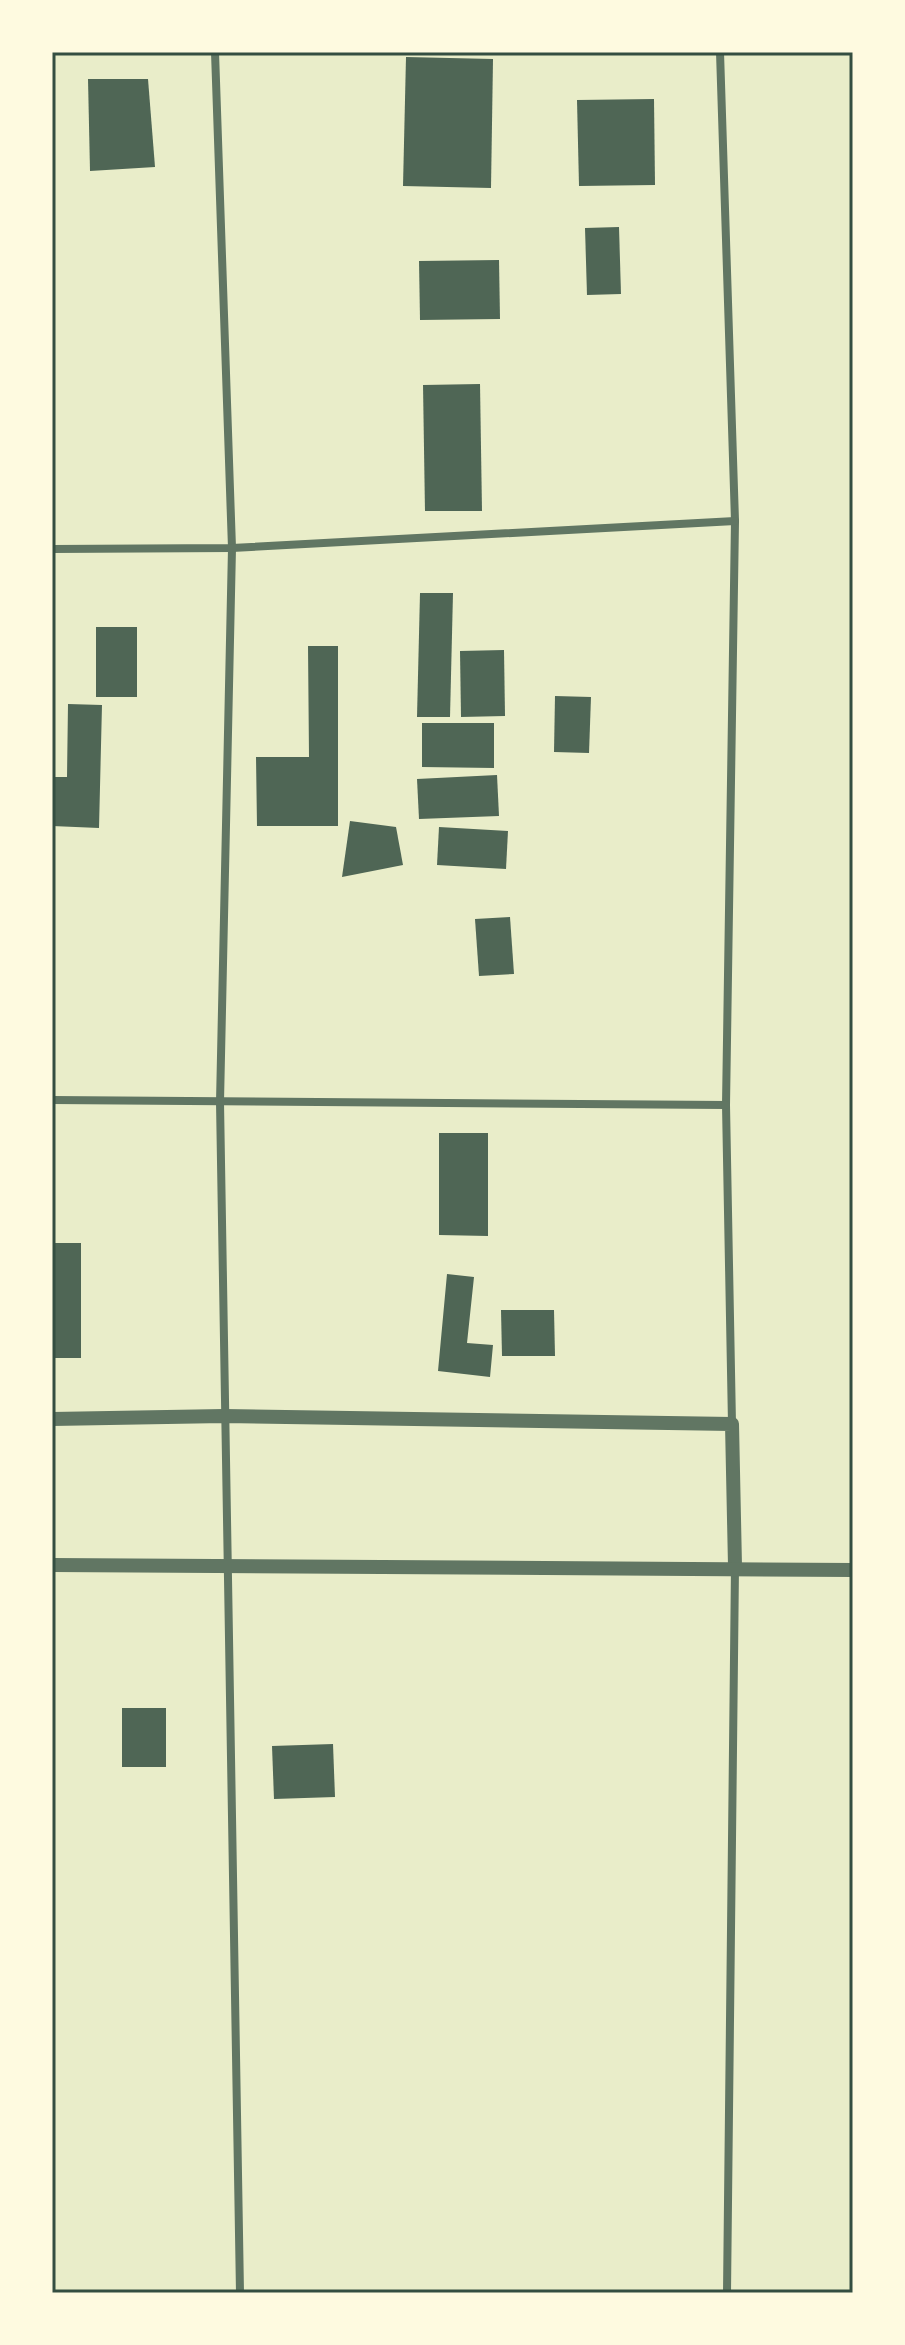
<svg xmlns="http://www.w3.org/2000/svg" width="905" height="2345" viewBox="0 0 905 2345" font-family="Helvetica,sans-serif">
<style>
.building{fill:#4f6655}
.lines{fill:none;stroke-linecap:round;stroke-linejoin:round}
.minor{stroke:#617663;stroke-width:8}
.tertiary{stroke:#617663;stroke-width:14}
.neatline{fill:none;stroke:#344e41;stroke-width:3}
</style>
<rect width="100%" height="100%" fill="#e9edc9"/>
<g class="building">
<path d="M406,57L493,59L491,188L403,186Z"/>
<path d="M88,79H148L155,167L90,171Z"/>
<path d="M654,99L655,185L579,186L577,100Z"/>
<path d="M619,227L621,294L587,295L585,228Z"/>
<path d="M499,260L500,319L420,320L419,261Z"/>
<path d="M480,384L482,511H425L423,385Z"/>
<path d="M420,593H453L450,717H417Z"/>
<rect x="96" y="627" width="41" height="70"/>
<path d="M308,646H338V826H257L256,757H309Z"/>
<path d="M504,650L505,716L461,717L460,651Z"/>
<path d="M555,696L591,697L589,753L554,752Z"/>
<path d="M68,704L102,705L99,828L52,826V777H67Z"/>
<path d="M422,723H494V768L422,767Z"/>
<path d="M497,775L499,816L419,819L417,779Z"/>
<path d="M350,821L396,827L403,865L342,877Z"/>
<path d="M439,827L508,831L506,869L437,865Z"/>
<path d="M510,917L514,974L479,976L475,919Z"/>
<path d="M439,1133H488V1236L439,1235Z"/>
<rect x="52" y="1243" width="29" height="115"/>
<path d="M447,1274L474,1277L467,1343L493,1345L490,1377L438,1371Z"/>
<path d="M501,1310H554L555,1356H502Z"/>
<rect x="122" y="1708" width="44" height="59"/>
<path d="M333,1744L335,1797L274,1799L272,1746Z"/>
</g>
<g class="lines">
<g class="minor">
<path d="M215,52L232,548L220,1102L240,2293"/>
<path d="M720,52L735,521L726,1105L732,1424"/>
<path d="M52,549L232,548L735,521"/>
<path d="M52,1100L726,1105"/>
<path d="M727,2293L735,1567"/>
</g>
<g class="tertiary">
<path d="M52,1419L224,1416L732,1424L735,1566"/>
<path d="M52,1565L853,1570"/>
</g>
</g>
<rect width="905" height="2345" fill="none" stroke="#fefae0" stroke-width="108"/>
<rect x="54" y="54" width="797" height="2237" class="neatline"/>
</svg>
